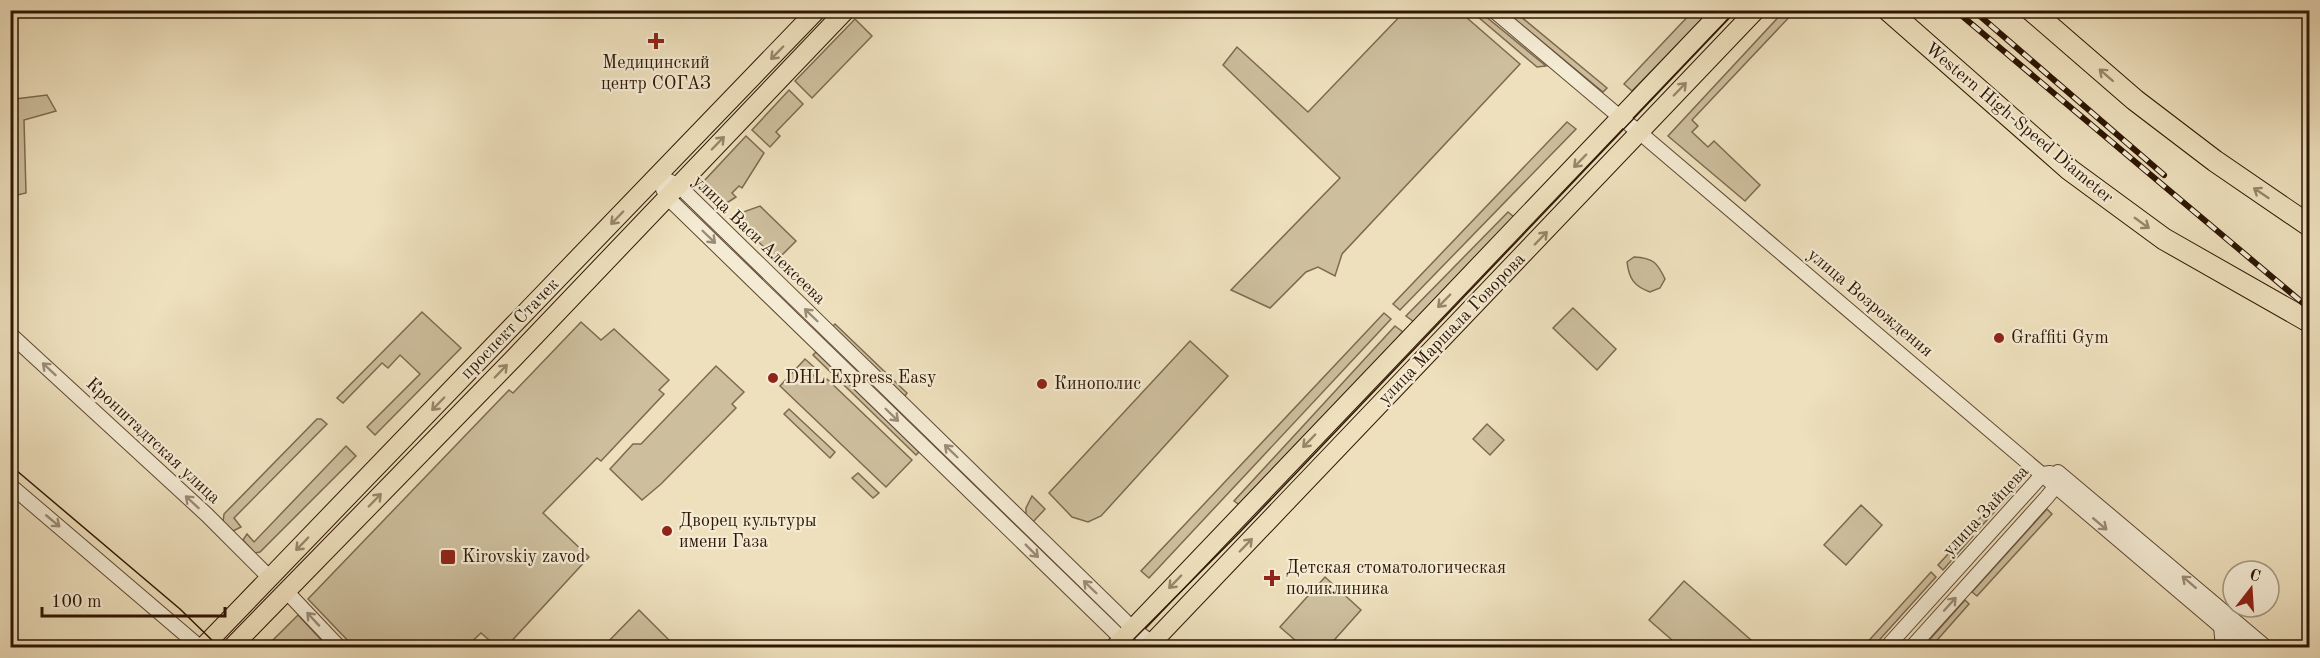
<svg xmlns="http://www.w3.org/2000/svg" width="2320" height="658" viewBox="0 0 2320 658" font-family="'Old Standard TT',serif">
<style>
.green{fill:#cdbe9d;stroke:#7e6a50;stroke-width:1.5}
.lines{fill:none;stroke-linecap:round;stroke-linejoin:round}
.minor-casing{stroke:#5e4832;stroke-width:16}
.major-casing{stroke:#2e1603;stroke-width:20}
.highway-casing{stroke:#2e1603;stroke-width:23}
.minor{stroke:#f4ebd4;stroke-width:14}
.major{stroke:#eee0bd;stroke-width:18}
.highway{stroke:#eee0bd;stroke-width:21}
.tram{stroke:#2e1603;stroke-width:1.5}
.rail-casing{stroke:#2e1603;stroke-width:6}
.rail{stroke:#f4ebd4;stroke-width:4;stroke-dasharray:11;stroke-linecap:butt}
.oneway{stroke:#988569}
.oneway2{stroke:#9b8b76}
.poi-dot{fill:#8f2418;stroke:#f4ebd4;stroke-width:2}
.labels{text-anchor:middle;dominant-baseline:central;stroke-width:4.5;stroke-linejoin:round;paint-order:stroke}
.poi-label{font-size:18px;fill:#2e1603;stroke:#f4ebd4;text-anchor:start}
.street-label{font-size:18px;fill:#2e1603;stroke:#f4ebd4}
</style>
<rect width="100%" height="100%" fill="#eee0bd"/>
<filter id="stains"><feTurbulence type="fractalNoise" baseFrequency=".00333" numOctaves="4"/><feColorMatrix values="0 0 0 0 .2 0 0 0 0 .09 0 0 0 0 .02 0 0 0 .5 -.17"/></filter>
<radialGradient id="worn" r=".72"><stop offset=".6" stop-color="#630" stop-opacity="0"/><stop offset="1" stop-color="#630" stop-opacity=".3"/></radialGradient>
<g class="green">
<path d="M1405,11H1459L1520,64L1342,254L1335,276L1318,267L1306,272L1270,308L1231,290L1340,178L1223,65L1237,47L1308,112Z"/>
<path d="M1471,11H1479L1546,66L1537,67Z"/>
<path d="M1505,11H1514L1607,88L1603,92Z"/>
<path d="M1693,11H1710L1632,91L1624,84Z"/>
<path d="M1784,11H1795L1692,120L1698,126L1692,132L1708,147L1714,141L1760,185L1745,201L1668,136Z"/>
<path d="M855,19L872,36L812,98L795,81Z"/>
<path d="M789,90L803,104L776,132L780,136L770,147L752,130Z"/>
<path d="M47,95L56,111L24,120L26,193L13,196L11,108L15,99Z"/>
<path d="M1567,122L1576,129L1400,310L1393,304Z"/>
<path d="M746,136L764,153L742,188L739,186L732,193L736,197L722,206L702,187L704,181Z"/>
<path d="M760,206L796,241L777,260L732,216Z"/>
<path d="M1508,212L1514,217L1414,322L1406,316Z"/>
<path d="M1634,257C1653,258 1657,262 1665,279L1660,288L1650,292C1634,286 1629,279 1627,262Z"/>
<path d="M1573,308L1616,349L1597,370L1553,328Z"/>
<path d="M422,312L461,348L375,435L367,427L420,374L400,355L388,368L382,363L343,403L337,398Z"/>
<path d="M1384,313L1391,319L1149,578L1141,571Z"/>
<path d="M581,322L601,340L614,329L669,380L659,390L664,394L601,461L597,458L543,513L589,557L506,647H497L481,633L466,647H354L308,599L509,390L513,393Z"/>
<path d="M835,324L907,393L904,397L832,327Z"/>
<path d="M1395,326L1403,332L1241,506L1234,501Z"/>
<path d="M1190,341L1228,376L1101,516L1088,522L1072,517L1049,493Z"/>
<path d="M816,352L919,452L916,455L813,355Z"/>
<path d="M805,359L815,368L811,373L822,384L827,379L912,460L886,487L780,386Z"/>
<path d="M716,366L744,392L732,404L736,408L661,484L642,500L610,469L633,444H641Z"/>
<path d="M789,409L835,452L830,458L784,414Z"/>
<path d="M317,419H321L327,424L234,518L241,527L233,531L223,522L224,514Z"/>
<path d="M1487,424L1504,440L1490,455L1473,439Z"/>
<path d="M346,446L356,456L260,552L255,553L243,540L247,534L254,542Z"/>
<path d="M858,473L879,493L873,498L852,478Z"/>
<path d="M2015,479L2020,484L1977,531L1972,527Z"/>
<path d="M1032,496L1045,509L1032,523L1026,518V508Z"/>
<path d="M1861,505L1882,525L1846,565L1824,545Z"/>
<path d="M2047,509L2052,514L1977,596L1972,592Z"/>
<path d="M1968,532L1973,536L1943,570L1938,565Z"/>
<path d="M1931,572L1936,577L1873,647H1863Z"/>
<path d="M1325,577L1361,610L1328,647H1303L1280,627Z"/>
<path d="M1684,581L1751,640L1744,647H1680L1649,620Z"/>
<path d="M1965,600L1969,604L1931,647H1923Z"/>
<path d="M639,610L674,645L677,647H603Z"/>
<path d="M298,615L328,647H266Z"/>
</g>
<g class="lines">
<defs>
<g id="minor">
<path d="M1493,10L1621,118L1639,132L2246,648"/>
<path d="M657,176L678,185L1116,612L1132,628L1159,648"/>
<path d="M663,189L667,197L1122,639L1128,648"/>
<path d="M10,334L207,515L269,577"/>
<path d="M2058,472L2267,648"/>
<path d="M10,485L201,648"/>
<path d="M286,591L340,648"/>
<path d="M2221,626L2223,648"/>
<path d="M1886,648L2043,474L2050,473"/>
<path d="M1911,648L2047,497L2056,486L2057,477"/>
</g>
<g id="major">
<path d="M202,648L817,10"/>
<path d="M231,648L514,358L846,10"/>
<path d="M1114,648L1723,10"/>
<path d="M1147,648L1756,10"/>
</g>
<g id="highway">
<path d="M1888,10L2070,170L2164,239L2310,322"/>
<path d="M2031,10L2135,100L2215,161L2310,226"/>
</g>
</defs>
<use href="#minor" class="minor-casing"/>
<use href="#major" class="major-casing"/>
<use href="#highway" class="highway-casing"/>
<use href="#minor" class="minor"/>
<use href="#major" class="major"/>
<use href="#highway" class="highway"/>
<g class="tram">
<path d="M10,465L180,609L220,648"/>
<path d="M1125,648L1240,532L1737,10"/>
</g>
<defs>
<g id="rail">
<path d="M1955,10L2310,309"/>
<path d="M1973,10L2164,175"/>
</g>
</defs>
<use href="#rail" class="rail-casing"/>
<use href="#rail" class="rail"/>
</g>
<defs><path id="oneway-shaft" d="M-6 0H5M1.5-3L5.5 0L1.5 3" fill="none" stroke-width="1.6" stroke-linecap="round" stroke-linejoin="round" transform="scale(1.5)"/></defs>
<g class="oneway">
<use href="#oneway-shaft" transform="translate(777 53) rotate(134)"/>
<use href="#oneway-shaft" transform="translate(2106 75) rotate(-139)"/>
<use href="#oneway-shaft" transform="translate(1680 89) rotate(-46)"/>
<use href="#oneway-shaft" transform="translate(718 143) rotate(-46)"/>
<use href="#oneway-shaft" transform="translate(1580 161) rotate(134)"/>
<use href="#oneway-shaft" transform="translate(2261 193) rotate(-146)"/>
<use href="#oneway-shaft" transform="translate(617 218) rotate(134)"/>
<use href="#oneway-shaft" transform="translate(2142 223) rotate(36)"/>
<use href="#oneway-shaft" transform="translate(1541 238) rotate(-46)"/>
<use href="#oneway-shaft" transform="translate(1444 301) rotate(134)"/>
<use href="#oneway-shaft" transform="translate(501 371) rotate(-46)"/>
<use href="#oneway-shaft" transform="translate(438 404) rotate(134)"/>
<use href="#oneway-shaft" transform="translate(1309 441) rotate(134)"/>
<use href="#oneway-shaft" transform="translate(375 500) rotate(-46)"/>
<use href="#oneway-shaft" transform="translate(302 544) rotate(134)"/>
<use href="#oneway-shaft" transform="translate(1246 545) rotate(-46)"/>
<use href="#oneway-shaft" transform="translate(1175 582) rotate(134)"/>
</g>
<g class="oneway2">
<use href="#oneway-shaft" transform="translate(709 237) rotate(44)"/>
<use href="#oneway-shaft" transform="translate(811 315) rotate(-136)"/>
<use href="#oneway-shaft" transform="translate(49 369) rotate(-137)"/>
<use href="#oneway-shaft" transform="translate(892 415) rotate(44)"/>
<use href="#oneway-shaft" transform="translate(951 451) rotate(-136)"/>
<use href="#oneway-shaft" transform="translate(192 502) rotate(-137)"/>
<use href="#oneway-shaft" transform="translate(53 521) rotate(40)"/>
<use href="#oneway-shaft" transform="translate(2100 524) rotate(40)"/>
<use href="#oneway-shaft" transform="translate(1032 551) rotate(45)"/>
<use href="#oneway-shaft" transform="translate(2189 582) rotate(-139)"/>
<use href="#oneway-shaft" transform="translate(1090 587) rotate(-136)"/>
<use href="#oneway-shaft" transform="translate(1950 604) rotate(-48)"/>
<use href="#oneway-shaft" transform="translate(313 619) rotate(-133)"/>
</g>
<g class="poi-dot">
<path d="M653 32h6v6h6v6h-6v6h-6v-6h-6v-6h6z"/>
<circle cx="1999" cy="338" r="6"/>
<circle cx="773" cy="378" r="6"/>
<circle cx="1042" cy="384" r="6"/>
<circle cx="667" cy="531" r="6"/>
<rect x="440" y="549" width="16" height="16" rx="3"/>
<path d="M1269 569h6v6h6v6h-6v6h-6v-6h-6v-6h6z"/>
</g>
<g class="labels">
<g class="poi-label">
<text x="656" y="63" text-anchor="middle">Медицинский<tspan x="656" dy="21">центр СОГАЗ</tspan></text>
<text x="2011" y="338">Graffiti Gym</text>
<text x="785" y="378">DHL Express Easy</text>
<text x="1054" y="384">Кинополис</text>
<text x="679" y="521">Дворец культуры<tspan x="679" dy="21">имени Газа</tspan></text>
<text x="462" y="557">Kirovskiy zavod</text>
<text x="1286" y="568">Детская стоматологическая<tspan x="1286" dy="21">поликлиника</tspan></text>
</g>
<g class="street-label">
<text transform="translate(2019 123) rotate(40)">Western High-Speed Diameter</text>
<text transform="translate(759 240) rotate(44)">улица Васи Алексеева</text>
<text transform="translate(1870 303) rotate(40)">улица Возрождения</text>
<text transform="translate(510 329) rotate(-46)">проспект Стачек</text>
<text transform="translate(1452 329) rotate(-46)">улица Маршала Говорова</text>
<text transform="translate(153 441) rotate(43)">Кронштадтская улица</text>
<text transform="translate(1986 511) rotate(-47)">улица Зайцева</text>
</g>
</g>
<rect width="2320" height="658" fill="none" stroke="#eee0bd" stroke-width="36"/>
<rect x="12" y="12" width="2296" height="634" fill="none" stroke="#2e1603" stroke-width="3"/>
<rect x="18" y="18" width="2284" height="622" fill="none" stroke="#2e1603" stroke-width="1.5"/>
<g transform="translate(2251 589) rotate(17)"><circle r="28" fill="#f4ebd4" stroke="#a59680" stroke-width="1.5"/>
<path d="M0-4.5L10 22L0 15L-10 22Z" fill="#8f2418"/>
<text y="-9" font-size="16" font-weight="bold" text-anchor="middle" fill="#2e1603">С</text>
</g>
<path d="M42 607v9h183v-9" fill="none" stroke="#2e1603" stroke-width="3"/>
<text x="51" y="607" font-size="18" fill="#2e1603" stroke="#f4ebd4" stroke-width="4.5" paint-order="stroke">100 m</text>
<rect width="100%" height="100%" filter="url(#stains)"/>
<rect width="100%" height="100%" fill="url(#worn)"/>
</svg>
